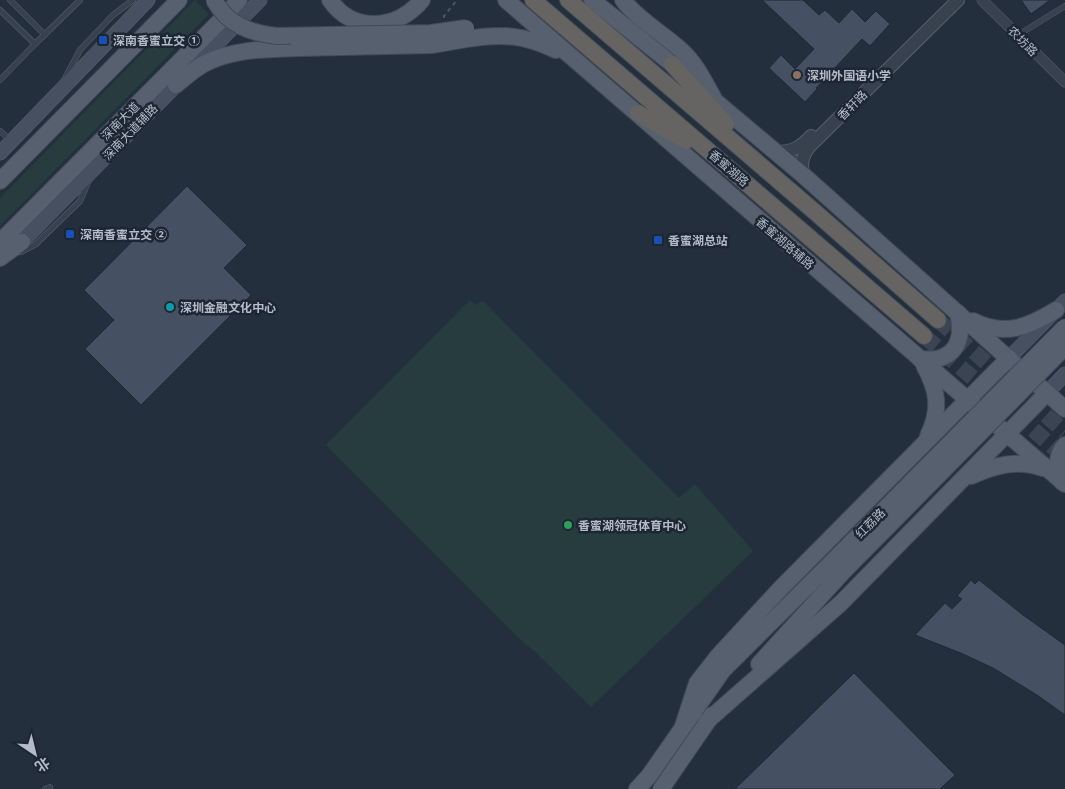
<svg xmlns="http://www.w3.org/2000/svg" width="1065" height="789" viewBox="0 0 1065 789" font-family="'PT Sans','Noto Sans SC',sans-serif">
<style>
.green{fill:#263c3f}
.building{fill:#455162;stroke:#1f2835}
.lines{fill:none;stroke-linecap:round;stroke-linejoin:round}
.trunk-tunnel{stroke:#3a4453;stroke-width:16;stroke-dasharray:16 8;stroke-linecap:butt}
.service-casing{stroke:#565f6c;stroke-width:6}
.minor-casing{stroke:#565f6c;stroke-width:11}
.tertiary-casing{stroke:#565f6c;stroke-width:14}
.secondary-casing{stroke:#565f6c;stroke-width:15}
.primary-casing{stroke:#414a57;stroke-width:18}
.trunk-casing{stroke:#434c59;stroke-width:18}
.path{stroke:#44595c;stroke-width:2;stroke-dasharray:4 4;stroke-linecap:butt}
.service{stroke:#38414e;stroke-width:5}
.minor{stroke:#38414e;stroke-width:10}
.tertiary{stroke:#38414e;stroke-width:12}
.secondary{stroke:#465061;stroke-width:14}
.primary{stroke:#56606e;stroke-width:16}
.trunk{stroke:#656462;stroke-width:16}
.primary-bridge-casing{stroke:#414a57;stroke-width:18;stroke-linecap:butt}
.primary-bridge{stroke:#56606e;stroke-width:16}
.transit-dot{fill:#1a4fb4;stroke:#1d2633;stroke-width:2}
.education-dot{fill:#8d6e63;stroke:#1d2633;stroke-width:2}
.culture-dot{fill:#0f9aa8;stroke:#1d2633;stroke-width:2}
.leisure-dot{fill:#2e9e5b;stroke:#1d2633;stroke-width:2}
.labels{text-anchor:middle;dominant-baseline:central;stroke-width:5;stroke-linejoin:round;paint-order:stroke}
.poi-label{font-size:12px;font-weight:bold;fill:#b4bcc9;stroke:#1d2633;text-anchor:start}
.street-label{font-size:12px;fill:#b4bcc9;stroke:#1d2633}
</style>
<rect width="100%" height="100%" fill="#242f3e"/>
<g class="green">
<path d="M195,0L209,14L0,226V198Z"/>
<path d="M470,300L475,305L483,301L679,498L695,484L753,551L591,707L528,645L527,646L326,445Z"/>
</g>
<g class="building">
<path d="M762,0H803L819,15L825,10L839,23L852,9L865,22L876,11L890,24L870,46L862,39L816,88L817,89L805,102L769,68L781,55L795,69L814,49Z"/>
<path d="M1021,0H1050L1031,14Z"/>
<path d="M187,186L247,245L224,268L251,295L141,405L85,349L114,320L84,290Z"/>
<path d="M971,580L975,584L979,580L1023,615L1065,645V715L1037,695L993,668L963,654L915,635L945,603L952,609L962,599L957,596Z"/>
<path d="M854,673L955,775L940,789H735Z"/>
</g>
<g class="lines">
<g class="trunk-tunnel">
<path d="M938,320L1065,432"/>
<path d="M924,336L1065,457"/>
</g>
<defs>
<g id="service">
<path d="M10,0L45,35"/>
<path d="M0,10L35,44L0,80"/>
<path d="M1018,35L1065,6"/>
<path d="M35,44L80,0"/>
<path d="M64,80L80,50L113,15L133,0"/>
<path d="M0,131L11,141"/>
<path d="M21,252L36,244L80,201L89,180"/>
<path d="M45,789L50,787"/>
</g>
<path id="minor" d="M982,0L1065,82"/>
<g id="tertiary">
<path d="M774,151C790,154 801,147 811,136"/>
<path d="M803,175C801,163 802,157 809,147L958,0"/>
</g>
<g id="secondary">
<path d="M0,153L148,0"/>
<path d="M15,249L260,0"/>
<path d="M1009,358L1065,301"/>
<path d="M1047,393L1065,374"/>
</g>
<g id="primary">
<path d="M330,0C353,34 398,30 422,0"/>
<path d="M506,0L1065,484"/>
<path d="M592,0L682,72"/>
<path d="M623,0C637,19 665,35 682,51C696,64 704,81 713,97"/>
<path d="M467,39C502,33 524,35 556,50"/>
<path d="M176,85C186,77 196,67 208,62C236,49 267,49 298,48"/>
<path d="M702,90L803,175L1065,409"/>
<path d="M0,181L179,0"/>
<path d="M0,242L220,21L239,0"/>
<path d="M0,258L22,242"/>
<path d="M973,321C1005,337 1028,327 1056,310"/>
<path d="M920,359C953,363 965,343 958,313"/>
<path d="M924,365C938,391 941,409 928,436"/>
<path d="M971,476C995,465 1018,459 1043,468"/>
<path d="M1062,482C1057,469 1055,456 1065,445"/>
<path d="M759,664L842,573"/>
<path d="M706,722L841,603L1047,393"/>
<path d="M683,726L697,683L719,655L781,588L1009,358"/>
<path d="M637,789L649,776L723,670L831,563"/>
<path d="M661,789L712,715"/>
</g>
<g id="trunk">
<path d="M533,0L924,336"/>
<path d="M568,0L815,212L938,320"/>
<path d="M672,64L726,124"/>
<path d="M638,113L686,141"/>
</g>
</defs>
<use href="#service" class="service-casing"/>
<use href="#minor" class="minor-casing"/>
<use href="#tertiary" class="tertiary-casing"/>
<use href="#secondary" class="secondary-casing"/>
<use href="#primary" class="primary-casing"/>
<use href="#trunk" class="trunk-casing"/>
<path class="path" d="M444,18V16L457,0"/>
<use href="#service" class="service"/>
<use href="#minor" class="minor"/>
<use href="#tertiary" class="tertiary"/>
<use href="#secondary" class="secondary"/>
<use href="#primary" class="primary"/>
<use href="#trunk" class="trunk"/>
<defs>
<g id="primary-bridge">
<path d="M214,0C228,25 250,33 277,36L431,33L466,28"/>
<path d="M298,48L432,45L467,39"/>
<path d="M831,563L1065,327"/>
<path d="M842,573L1065,347"/>
</g>
</defs>
<use href="#primary-bridge" class="primary-bridge-casing"/>
<use href="#primary-bridge" class="primary-bridge"/>
</g>
<g class="transit-dot">
<rect x="98" y="35" width="10" height="10" rx="2.5"/>
<rect x="65" y="229" width="10" height="10" rx="2.5"/>
<rect x="653" y="235" width="10" height="10" rx="2.5"/>
</g>
<circle class="education-dot" cx="797" cy="75" r="5"/>
<circle class="culture-dot" cx="170" cy="307" r="5"/>
<circle class="leisure-dot" cx="568" cy="525" r="5"/>
<g class="labels">
<g class="poi-label">
<text x="113" y="40">深南香蜜立交 ①</text>
<text x="807" y="75">深圳外国语小学</text>
<text x="80" y="234">深南香蜜立交 ②</text>
<text x="668" y="240">香蜜湖总站</text>
<text x="180" y="307">深圳金融文化中心</text>
<text x="578" y="525">香蜜湖领冠体育中心</text>
</g>
<g class="street-label">
<text transform="translate(1023 41) rotate(45)">农坊路</text>
<text transform="translate(852 105) rotate(-45)">香轩路</text>
<text transform="translate(120 121) rotate(-45)">深南大道</text>
<text transform="translate(130 132) rotate(-46)">深南大道辅路</text>
<text transform="translate(729 168) rotate(41)">香蜜湖路</text>
<text transform="translate(785 243) rotate(41)">香蜜湖路辅路</text>
<text transform="translate(870 523) rotate(-45)">红荔路</text>
</g>
</g>
<g transform="translate(35 754) rotate(145)" stroke="#1d2633" stroke-width="4" paint-order="stroke">
<path d="M0-4L9 19L0 12L-9 19Z" fill="#b4bcc9"/>
<text y="-8" font-size="14" font-weight="bold" text-anchor="middle" fill="#b4bcc9">北</text>
</g>
</svg>
